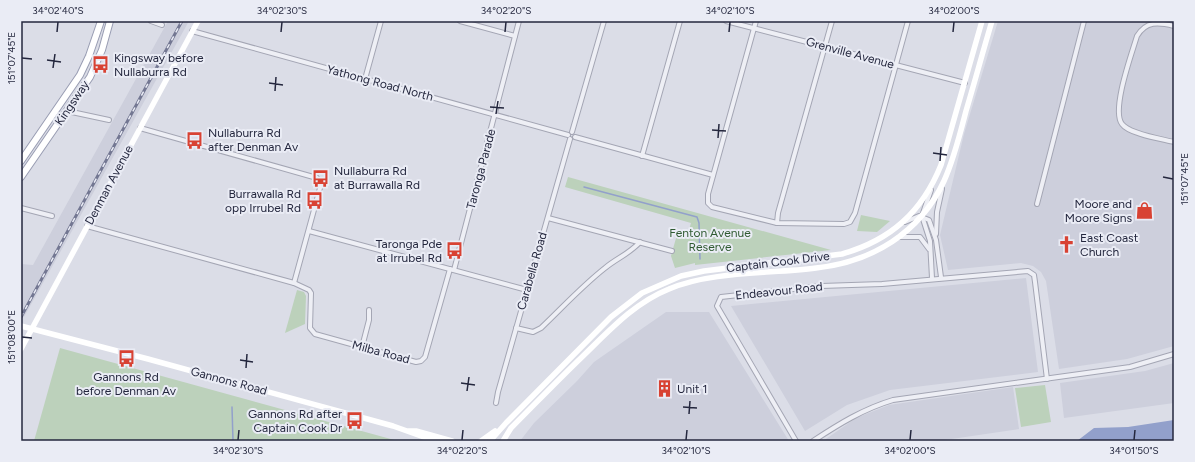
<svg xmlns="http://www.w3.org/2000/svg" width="1195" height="462" viewBox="0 0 1195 462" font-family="Figtree,sans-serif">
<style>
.built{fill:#cdcfdc}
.green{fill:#bcd1bb}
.water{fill:#92a0cb}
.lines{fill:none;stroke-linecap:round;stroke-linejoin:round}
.stream{stroke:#92a0cb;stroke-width:1.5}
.street-casing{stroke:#a4a6b4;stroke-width:6}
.primary-casing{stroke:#999db3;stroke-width:8}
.street{stroke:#eeeff5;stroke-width:4}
.secondary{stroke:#fff;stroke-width:5.5}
.primary{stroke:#fff;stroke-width:6}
.rail-casing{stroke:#737792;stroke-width:3}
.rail{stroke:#eaecf5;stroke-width:1.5;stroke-dasharray:4.5;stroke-linecap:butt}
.ticks{fill:none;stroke:#24273e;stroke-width:1.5}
.labels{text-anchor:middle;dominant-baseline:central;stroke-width:4;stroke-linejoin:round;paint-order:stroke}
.street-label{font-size:12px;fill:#24273e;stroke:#eaecf5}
.poi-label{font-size:12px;fill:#24273e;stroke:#eaecf5;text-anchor:start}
.park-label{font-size:12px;fill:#305b32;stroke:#eaecf5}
.neatline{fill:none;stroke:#24273e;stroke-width:1.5}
.ticks-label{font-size:10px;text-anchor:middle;fill:#24273e}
</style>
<rect width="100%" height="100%" fill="#dbdde7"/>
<g class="built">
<path d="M168,21H189L24,317L21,316V264L33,265Z"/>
<path d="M998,21H1174V346L1127,359L1059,369L1046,281L1041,272L1033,266L1021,263L948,270L940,235L964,134Z"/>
<path d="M1026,278L1038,372L890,390L847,405L805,431L731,306Z"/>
<path d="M666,312H709L789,441H520L534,423L577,381L594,362Z"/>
<path d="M1174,363V403L1064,418L1060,383L1145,371Z"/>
<path d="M1013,387L1019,429L938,441H823L856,418L889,405Z"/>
</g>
<g class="green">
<path d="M568,177L831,250L695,265V263L675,268L671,256L678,231L688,233L691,223L565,187Z"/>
<path d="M861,215L890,221L877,232L857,231Z"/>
<path d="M297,290L304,292L306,296L305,324L285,333Z"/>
<path d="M60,348L398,441H34Z"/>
<path d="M1045,385L1051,422L1021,427L1015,388Z"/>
</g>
<path class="water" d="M1174,420V441H1077L1094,428L1128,427Z"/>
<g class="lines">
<g class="stream">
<path d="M584,187L697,217L699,223L700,259"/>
<path d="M232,407L233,441"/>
</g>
<defs>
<g id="street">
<path d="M151,21L162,25"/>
<path d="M460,21L515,36"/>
<path d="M726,21L965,83"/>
<path d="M756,21L708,194V203L712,207L777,223L844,224L850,222L855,213L908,21"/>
<path d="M1174,26C1158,22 1146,21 1137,36C1132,53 1111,110 1122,124C1129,134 1162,139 1174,142"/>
<path d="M192,31L568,135"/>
<path d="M365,79L381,21"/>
<path d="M67,111L109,120"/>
<path d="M140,128L317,178L320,184V188L294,283"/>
<path d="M572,132L604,21"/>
<path d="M575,137L713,175"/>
<path d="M642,156L680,21"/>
<path d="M931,190L922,216L930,241L932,278"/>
<path d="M1037,204L1084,21"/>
<path d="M21,208L52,216"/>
<path d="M548,218L672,251"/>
<path d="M905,222L919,216L929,220L936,240L941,277"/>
<path d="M777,223L778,213L832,21"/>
<path d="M87,226L294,283L309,290L311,293L310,328L315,334L416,362L421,361L425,357L450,269"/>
<path d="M309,231L527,290"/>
<path d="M936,234L937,212L942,189"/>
<path d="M900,237H920L929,249"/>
<path d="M454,270L519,21"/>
<path d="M516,328L533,332L541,328C562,308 582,286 605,268C617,258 629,254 640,242"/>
<path d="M362,347L369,320V310"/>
<path d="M496,403L498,392L570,139"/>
<path d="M796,441L717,306L721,297L821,286L882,284L1028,271L1034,275L1035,282L1047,379"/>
<path d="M813,441C839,424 863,409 893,400L1130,367L1174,354"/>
</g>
<g id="primary">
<path d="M21,161L80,75L89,56L101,21"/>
<path d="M21,177L90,77L102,50L110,21"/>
</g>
</defs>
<use href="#street" class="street-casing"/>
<use href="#primary" class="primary-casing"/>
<use href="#street" class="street"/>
<g class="secondary">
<path d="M21,326L148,359L393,426L435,441"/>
<path d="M21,349L198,21"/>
<path d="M409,431H416L452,441"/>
<path d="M481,441L495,431"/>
<path d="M490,441L506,423L611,317L642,293L681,276L704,271L842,254C891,240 922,212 941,165L982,21"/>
<path d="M503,441L511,428C535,404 558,380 582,357C609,331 634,303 669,289C711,271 770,274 816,268C872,262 920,233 944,181C954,159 960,134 966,111C975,81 983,51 992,21"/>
</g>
<use href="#primary" class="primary"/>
<defs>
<path id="rail" d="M21,317L182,21"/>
</defs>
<use href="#rail" class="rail-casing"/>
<use href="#rail" class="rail"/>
</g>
<path class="ticks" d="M57,32L58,22M281,32L282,22M505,32L506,22M729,32L730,22M953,32L954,22M22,58L32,59M47,60L61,62M53,68L55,54M269,83L283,85M275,91L276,77M490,107L504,108M496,114L498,101M712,130L726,131M718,138L719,124M933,153L947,155M940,161L941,147M1163,177L1173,179M22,337L32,338M240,360L253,362M246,368L247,354M461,383L475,385M467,391L469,377M683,407L697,408M689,414L690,401M238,440L239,430M462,440L463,430M686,440L687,430M910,440L911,430M1134,440L1135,430"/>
<defs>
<symbol id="bus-bare" viewBox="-9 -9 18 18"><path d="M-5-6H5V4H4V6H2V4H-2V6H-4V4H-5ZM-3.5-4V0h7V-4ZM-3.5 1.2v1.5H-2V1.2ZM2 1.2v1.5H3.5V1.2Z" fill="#d84233" stroke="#eaecf5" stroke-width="2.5" paint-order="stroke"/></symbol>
<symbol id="shop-bare" viewBox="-9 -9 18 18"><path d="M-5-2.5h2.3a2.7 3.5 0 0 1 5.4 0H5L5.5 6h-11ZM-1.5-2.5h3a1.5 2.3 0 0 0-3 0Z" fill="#d84233" stroke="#eaecf5" stroke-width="2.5" paint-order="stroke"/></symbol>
<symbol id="church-bare" viewBox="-9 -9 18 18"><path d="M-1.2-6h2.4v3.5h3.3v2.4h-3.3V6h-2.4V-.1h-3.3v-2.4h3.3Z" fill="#d84233" stroke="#eaecf5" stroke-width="2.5" paint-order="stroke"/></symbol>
<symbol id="building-bare" viewBox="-9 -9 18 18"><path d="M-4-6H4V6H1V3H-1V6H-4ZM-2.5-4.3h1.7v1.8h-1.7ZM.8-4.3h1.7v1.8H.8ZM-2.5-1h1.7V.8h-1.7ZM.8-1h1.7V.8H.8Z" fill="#d84233" stroke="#eaecf5" stroke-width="2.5" paint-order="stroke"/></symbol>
</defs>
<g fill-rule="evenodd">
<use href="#bus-bare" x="88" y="52" width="25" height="25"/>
<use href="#bus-bare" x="182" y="128" width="25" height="25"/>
<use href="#bus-bare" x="308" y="166" width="25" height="25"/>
<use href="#bus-bare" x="302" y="188" width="25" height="25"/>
<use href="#shop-bare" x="1132" y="198" width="25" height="25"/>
<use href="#church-bare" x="1054" y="232" width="25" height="25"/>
<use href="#bus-bare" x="442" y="238" width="25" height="25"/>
<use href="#bus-bare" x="114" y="346" width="25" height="25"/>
<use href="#building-bare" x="652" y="376" width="25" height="25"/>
<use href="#bus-bare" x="342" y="408" width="25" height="25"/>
</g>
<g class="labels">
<g class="street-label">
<text transform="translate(850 53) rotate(15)">Grenville Avenue</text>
<text transform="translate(380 83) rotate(15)">Yathong Road North</text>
<text transform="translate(72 103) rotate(-56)">Kingsway</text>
<text transform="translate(481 169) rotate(-75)">Taronga Parade</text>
<text transform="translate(109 185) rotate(-62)">Denman Avenue</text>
<text transform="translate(778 262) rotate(-7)">Captain Cook Drive</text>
<text transform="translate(532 271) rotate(-74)">Carabella Road</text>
<text transform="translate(779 291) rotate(-6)">Endeavour Road</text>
<text transform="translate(381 352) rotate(15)">Milba Road</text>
<text transform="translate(229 381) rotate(15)">Gannons Road</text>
</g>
<g class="poi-label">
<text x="114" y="58">Kingsway before<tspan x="114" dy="14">Nullaburra Rd</tspan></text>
<text x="208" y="133">Nullaburra Rd<tspan x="208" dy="14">after Denman Av</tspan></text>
<text x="334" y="171">Nullaburra Rd<tspan x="334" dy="14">at Burrawalla Rd</tspan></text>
<text x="301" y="194" text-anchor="end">Burrawalla Rd<tspan x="301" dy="14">opp Irrubel Rd</tspan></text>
<text x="1132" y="204" text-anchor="end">Moore and<tspan x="1132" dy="14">Moore Signs</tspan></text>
<text x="1080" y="238">East Coast<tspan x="1080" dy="14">Church</tspan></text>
<text x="442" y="244" text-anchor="end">Taronga Pde<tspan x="442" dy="14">at Irrubel Rd</tspan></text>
<text x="126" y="377" text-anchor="middle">Gannons Rd<tspan x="126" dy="14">before Denman Av</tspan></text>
<text x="677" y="389">Unit 1</text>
<text x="342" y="414" text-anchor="end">Gannons Rd after<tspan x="342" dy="14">Captain Cook Dr</tspan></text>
</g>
<g class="park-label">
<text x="710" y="233">Fenton Avenue<tspan x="710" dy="14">Reserve</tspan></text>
</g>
</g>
<rect width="1195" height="462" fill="none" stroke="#eaecf5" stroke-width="44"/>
<rect x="22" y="22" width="1151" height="418" class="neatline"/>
<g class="ticks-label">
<text x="58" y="14">34°02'40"S</text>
<text x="282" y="14">34°02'30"S</text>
<text x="506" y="14">34°02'20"S</text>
<text x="730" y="14">34°02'10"S</text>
<text x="954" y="14">34°02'00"S</text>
<text transform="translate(11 58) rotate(-90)" y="4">151°07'45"E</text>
<text transform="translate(1184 179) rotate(-90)" y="4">151°07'45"E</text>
<text transform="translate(11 337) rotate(-90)" y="4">151°08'00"E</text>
<text x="238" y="454">34°02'30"S</text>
<text x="462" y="454">34°02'20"S</text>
<text x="686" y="454">34°02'10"S</text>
<text x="910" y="454">34°02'00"S</text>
<text x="1134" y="454">34°01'50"S</text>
</g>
</svg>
